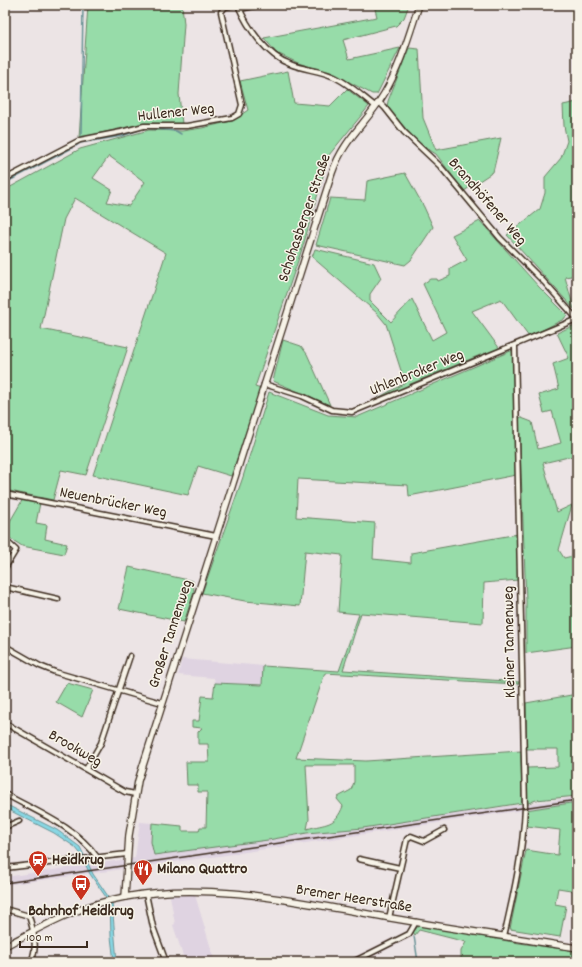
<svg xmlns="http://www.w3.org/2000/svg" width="582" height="967" viewBox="0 0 582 967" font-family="Dekko,sans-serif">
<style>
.built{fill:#dfd3e1}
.green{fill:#97dca9;stroke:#698364;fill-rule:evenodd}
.water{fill:#88d7e4;stroke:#699295}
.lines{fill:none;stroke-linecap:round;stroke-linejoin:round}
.stream{stroke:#699295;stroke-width:1.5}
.street-casing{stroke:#3b2a1e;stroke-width:7}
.secondary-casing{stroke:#3b2a1e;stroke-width:8}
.street{stroke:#f7f3e8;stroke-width:4}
.secondary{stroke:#f7f3e8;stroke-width:5.5}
.rail{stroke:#3b2a1e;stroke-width:1.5}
.labels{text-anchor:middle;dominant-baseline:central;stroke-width:3;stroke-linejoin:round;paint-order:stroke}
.street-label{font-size:16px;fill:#3b2a1e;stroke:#f7f3e8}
.poi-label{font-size:16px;font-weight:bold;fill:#3b2a1e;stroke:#f7f3e8;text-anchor:start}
</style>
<rect width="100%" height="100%" fill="#ece4e5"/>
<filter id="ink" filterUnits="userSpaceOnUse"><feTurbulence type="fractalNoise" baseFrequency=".025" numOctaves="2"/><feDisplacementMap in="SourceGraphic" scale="8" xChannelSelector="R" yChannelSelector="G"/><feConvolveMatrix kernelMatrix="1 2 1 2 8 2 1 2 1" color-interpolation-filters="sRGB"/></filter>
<g filter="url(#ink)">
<g class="built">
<path d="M182,659L263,666L262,685L215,683L214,678L178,675Z"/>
<path d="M577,797V802L226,855L5,885V877L135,858L140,822L152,823L151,842L154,855Z"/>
<path d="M195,895L204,925L215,962H185L173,925L175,924L170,896Z"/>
</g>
<g class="green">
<path d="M88,5H182L184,24L179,94L182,124L145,123L79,138Z"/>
<path d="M374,5H409L404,18L396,26L343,40L349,59L400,48L377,94H372L334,74L298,63L279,54V56L264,38L377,17Z"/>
<path d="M409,48L419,49L423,118L436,150L501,138L493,172L464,191L436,154L418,143L387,107L388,101Z"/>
<path d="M288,71L294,103L330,106L347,89L369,106L329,155L303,246L255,387L261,389L231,476L198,466L188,495L93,475L166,253L75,198L64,219L41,329L128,347L86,475L61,470L53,500L5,490V190L80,149L149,130L182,131L202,128L232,121L248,110L240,81ZM109,156L145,182L129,206L107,202L112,190L93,178Z"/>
<path d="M577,102V275L565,277L574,309L507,235L540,209L545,193V177L561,158L567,141L564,126L563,105Z"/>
<path d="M405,173L424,207L433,227L411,260L405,265L316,245L330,198L365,200L367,181Z"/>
<path d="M480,221L539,287L567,315L564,319L529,337L501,299L472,311L500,349L487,355L485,353L408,385L407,389L367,404L405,383L386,324L377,313L312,257L315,249L374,263L381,278L370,294V301L391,322L412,299L432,340L446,332L423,284L430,279H437L438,281L450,276V269L467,260L452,235Z"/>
<path d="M577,324V455L543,463L557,512L572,505L559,550L564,558L577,555V632H574L577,646L526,653V601L519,417L532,422L538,449L561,443L552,411L544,413L539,395L559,389L553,364L569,358L557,333Z"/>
<path d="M283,340L301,346L307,354L330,405L273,381Z"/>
<path d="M513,350L516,475L409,496L408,485L298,479L296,517L375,523L373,559L411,563V553L518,534V580L484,583L483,623L361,613L343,670L520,682L517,684L325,673L296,758L366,761L521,751L522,803L363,828L307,833L268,840L154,855L151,842L152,823L182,826V831H199L200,827H206L207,792H198V785H187L186,762H209L208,744H198V732L202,728L192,727V721H199L202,696L213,697L215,683L262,685L263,666L339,671L359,614L338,612L342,555L305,551L300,606L245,601L202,593L243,477L269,392L328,415L357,417ZM306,765H354V782L351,790L338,797L337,799L343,806C335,827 326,823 307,829L309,819Z"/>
<path d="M23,499L40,503L36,523L47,525L45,539L67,544L64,554L22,546L5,535V530Z"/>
<path d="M129,567L193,581L194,592L184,622L119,609Z"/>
<path d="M67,683L93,690L82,717L56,702Z"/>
<path d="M577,694V796L536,800L526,804L527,768L558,767V749H526V703Z"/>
<path d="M577,802V891L558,888L555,904L566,906L560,937L510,929L526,850L558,855L560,830L527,826L526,810Z"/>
<path d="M419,925L519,943L577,951L576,962H461V951L466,942L419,930L415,935L413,932Z"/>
</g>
<path class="water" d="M5,804L57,830L80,847L93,874L112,902L117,962H114L111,937L110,903L90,874L80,853L75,847L54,833L5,808Z"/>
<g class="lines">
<g class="stream">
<path d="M81,135L83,5"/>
<path d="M76,146L80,143L122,136L145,128L176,131L181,134"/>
<path d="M5,183L72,148"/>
<path d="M414,936L418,962"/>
</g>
<defs>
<g id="street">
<path d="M238,5C247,27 267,56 290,64C304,70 319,70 332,76C346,81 363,97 375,106"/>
<path d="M240,9L259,5"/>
<path d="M379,102L385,108L404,132L440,166L500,238L544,282L577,319"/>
<path d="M5,179L80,140L121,132L144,126H187L232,118L239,114L242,105L221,12L225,7L233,5"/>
<path d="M264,384L302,396L332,410L352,412L577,319"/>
<path d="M5,494L216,536"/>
<path d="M5,540L16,550L5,568"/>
<path d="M5,587L58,599"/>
<path d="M5,646L40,666L55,672L162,703"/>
<path d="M5,723L125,792L135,794"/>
<path d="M86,769L101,743L130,656"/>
<path d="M5,794C37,812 76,827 97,857"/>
<path d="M5,827L19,821"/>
<path d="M359,859L400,868"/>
<path d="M5,868L127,854"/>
<path d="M146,894L153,927L166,962"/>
<path d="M5,909L29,916C34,932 38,947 31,962"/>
<path d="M389,918L407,839L411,836L424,841L444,830"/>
<path d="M504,936C514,893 523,852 525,807L515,346"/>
<path d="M353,962L409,934L416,922"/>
</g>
<g id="secondary">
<path d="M125,897L129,835L138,781L332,173C344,138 366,124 384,94C400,67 409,35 419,5"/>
<path d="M5,946C45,925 80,905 125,897C209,881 297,902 380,916C445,928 511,937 577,948"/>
</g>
</defs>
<use href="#street" class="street-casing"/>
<use href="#secondary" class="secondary-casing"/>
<use href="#street" class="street"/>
<use href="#secondary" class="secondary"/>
<path class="rail" d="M5,883L577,800"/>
</g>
</g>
<defs>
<symbol id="station-pin" viewBox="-11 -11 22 30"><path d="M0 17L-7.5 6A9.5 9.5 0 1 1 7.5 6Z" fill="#c8321e" stroke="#f7f3e8"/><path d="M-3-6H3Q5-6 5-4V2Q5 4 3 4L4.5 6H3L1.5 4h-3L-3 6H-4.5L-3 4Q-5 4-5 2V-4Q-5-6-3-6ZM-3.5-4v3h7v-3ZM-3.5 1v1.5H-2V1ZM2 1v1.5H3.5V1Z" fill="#fff"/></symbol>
<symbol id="restaurant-pin" viewBox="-11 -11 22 30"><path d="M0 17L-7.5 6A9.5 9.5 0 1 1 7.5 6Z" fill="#c8321e" stroke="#f7f3e8"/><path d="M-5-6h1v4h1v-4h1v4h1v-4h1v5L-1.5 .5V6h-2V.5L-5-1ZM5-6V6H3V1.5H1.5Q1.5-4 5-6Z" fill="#fff"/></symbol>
<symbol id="bus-pin" viewBox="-11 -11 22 30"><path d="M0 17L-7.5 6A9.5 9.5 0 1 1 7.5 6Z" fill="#c8321e" stroke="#f7f3e8"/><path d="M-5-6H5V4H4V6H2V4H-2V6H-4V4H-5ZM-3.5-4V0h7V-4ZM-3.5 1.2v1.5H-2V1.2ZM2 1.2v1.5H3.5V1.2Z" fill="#fff"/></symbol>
</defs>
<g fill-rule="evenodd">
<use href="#station-pin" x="27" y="849" width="22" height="30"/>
<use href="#restaurant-pin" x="132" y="858" width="22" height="30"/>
<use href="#bus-pin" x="70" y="873" width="22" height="30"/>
</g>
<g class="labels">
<g class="street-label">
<text transform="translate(176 113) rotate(-6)">Hullener Weg</text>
<text transform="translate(487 202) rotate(49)">Brandhöfener Weg</text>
<text transform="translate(305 218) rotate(-71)">Schohasberger Straße</text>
<text transform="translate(417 373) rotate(-22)">Uhlenbroker Weg</text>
<text transform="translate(113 503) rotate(11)">Neuenbrücker Weg</text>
<text transform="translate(171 634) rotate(-72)">Großer Tannenweg</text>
<text transform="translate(510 642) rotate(-91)">Kleiner Tannenweg</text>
<text transform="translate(75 749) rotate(30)">Brookweg</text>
<text transform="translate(354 899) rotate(9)">Bremer Heerstraße</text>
</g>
<g class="poi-label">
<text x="52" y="860">Heidkrug</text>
<text x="157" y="869">Milano Quattro</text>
<text x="81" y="911" text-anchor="middle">Bahnhof Heidkrug</text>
</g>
</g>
<rect width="582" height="967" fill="none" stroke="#f7f3e8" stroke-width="20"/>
<rect x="10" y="10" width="562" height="947" fill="none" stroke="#3b2a1e" stroke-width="1.5" filter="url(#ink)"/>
<path d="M20 941v6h67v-6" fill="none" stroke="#3b2a1e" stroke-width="2"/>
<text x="26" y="941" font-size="12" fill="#3b2a1e" stroke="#f7f3e8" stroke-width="3" paint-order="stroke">100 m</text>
</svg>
